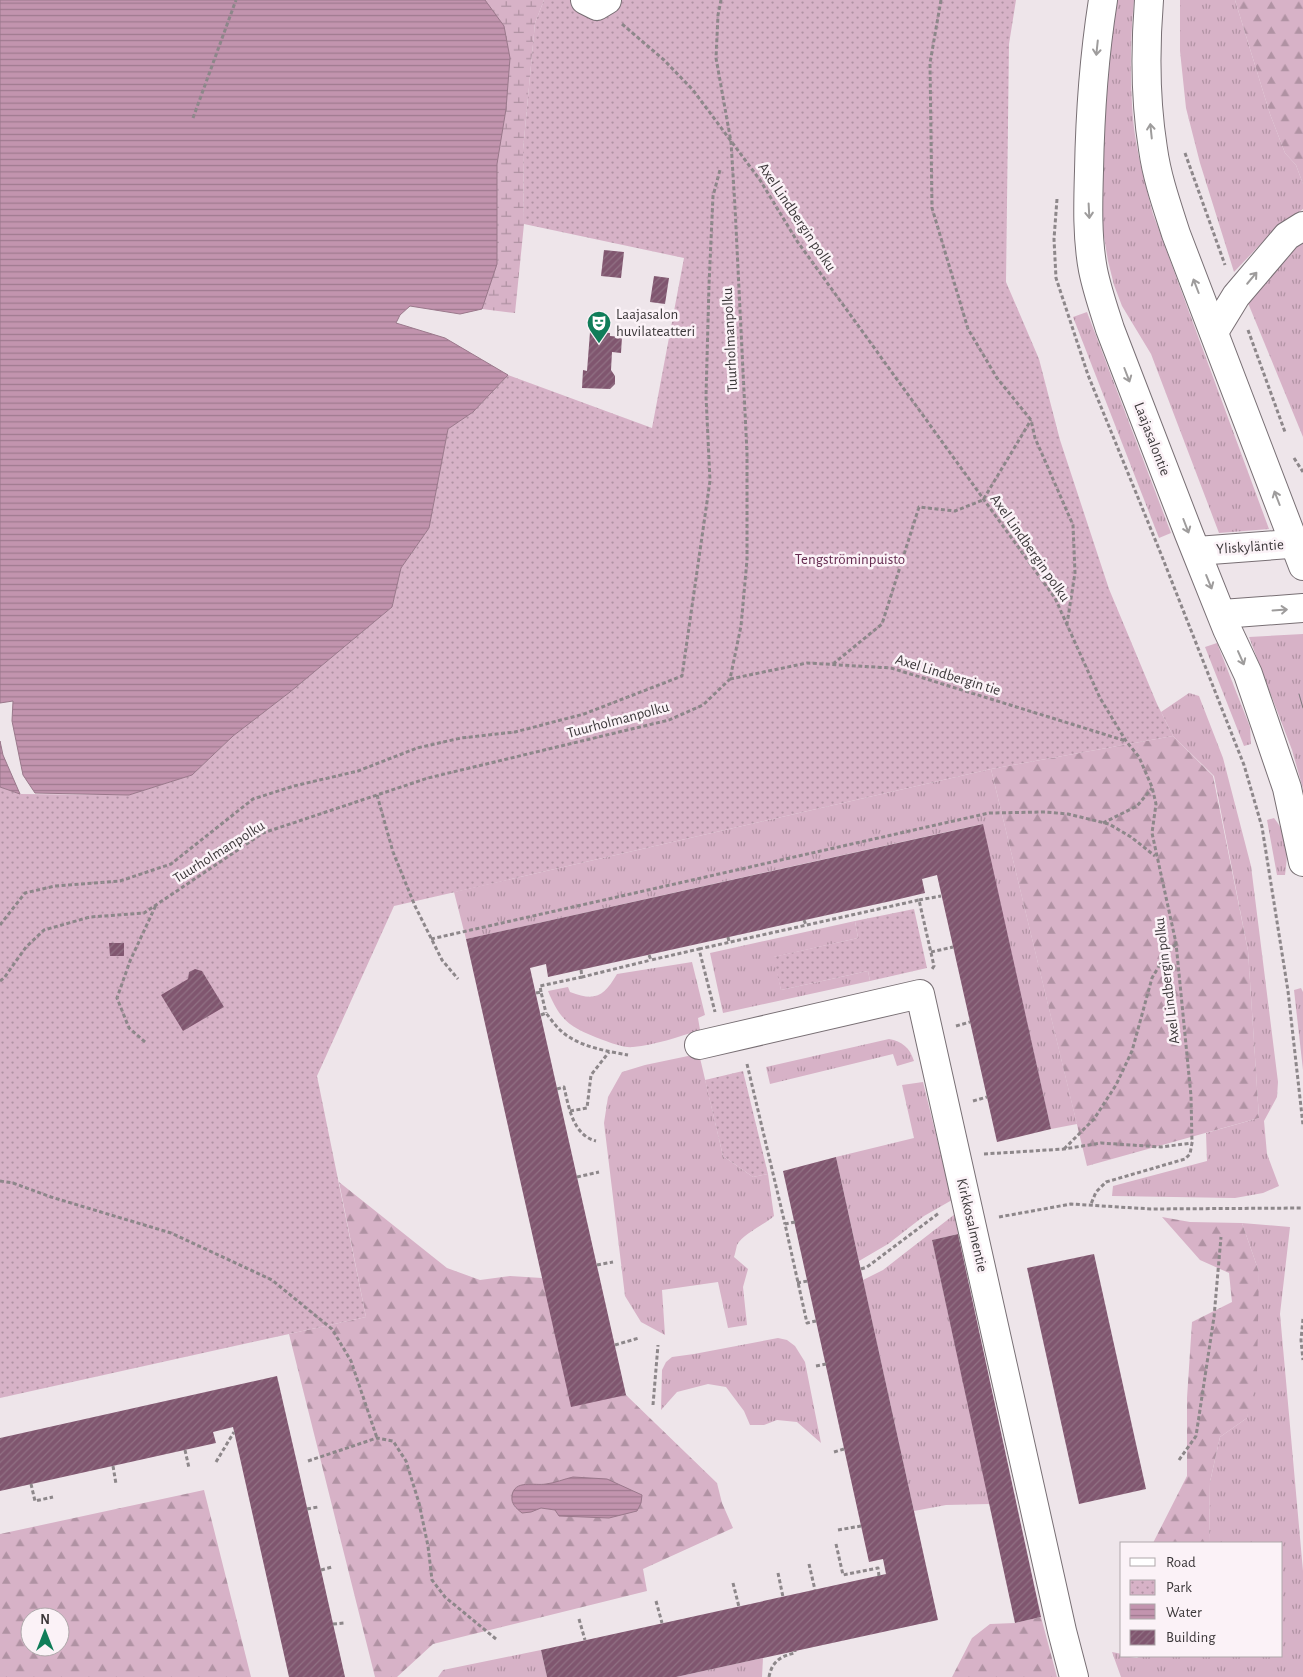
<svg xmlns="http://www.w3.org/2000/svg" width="1303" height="1677" viewBox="0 0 1303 1677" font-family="'Alegreya Sans',sans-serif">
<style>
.grass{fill:url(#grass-tufts)}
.forest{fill:url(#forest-firs);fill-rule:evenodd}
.wetland{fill:url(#wetland-marsh)}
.park{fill:url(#park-dots)}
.water{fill:url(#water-rules);stroke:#9a788b}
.building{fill:url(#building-hatch)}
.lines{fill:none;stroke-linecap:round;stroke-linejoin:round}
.minor-casing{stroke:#786f74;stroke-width:30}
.major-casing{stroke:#786f74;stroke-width:30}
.path{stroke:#8d878a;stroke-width:3;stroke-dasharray:4 2.5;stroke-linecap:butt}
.minor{stroke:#fff;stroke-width:28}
.major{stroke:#fff;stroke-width:28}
.tram{stroke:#7d777b;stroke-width:1}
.oneway{stroke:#9e9c9c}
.labels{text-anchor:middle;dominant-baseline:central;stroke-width:5;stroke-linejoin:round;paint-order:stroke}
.street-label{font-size:15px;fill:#3c383a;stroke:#fbf2f7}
.poi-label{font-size:15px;fill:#3c383a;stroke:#fbf2f7;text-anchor:start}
.park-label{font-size:15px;fill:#652b50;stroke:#fbf2f7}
</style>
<defs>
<pattern id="grass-tufts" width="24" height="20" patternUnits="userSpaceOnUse" patternTransform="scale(1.25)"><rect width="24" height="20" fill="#d7b2c7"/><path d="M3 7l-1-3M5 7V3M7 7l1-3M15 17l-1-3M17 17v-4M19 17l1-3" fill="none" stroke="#b092a3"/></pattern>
<pattern id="forest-firs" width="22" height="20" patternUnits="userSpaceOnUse" patternTransform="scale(1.25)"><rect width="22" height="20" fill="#d7b2c7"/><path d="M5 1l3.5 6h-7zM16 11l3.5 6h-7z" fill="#b092a3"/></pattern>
<pattern id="wetland-marsh" width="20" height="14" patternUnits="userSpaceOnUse" patternTransform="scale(1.25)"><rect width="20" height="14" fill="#d7b2c7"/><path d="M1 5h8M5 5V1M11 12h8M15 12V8" fill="none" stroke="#b092a3"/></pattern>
<pattern id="park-dots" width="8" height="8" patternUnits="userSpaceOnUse" patternTransform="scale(1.25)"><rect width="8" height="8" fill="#d7b2c7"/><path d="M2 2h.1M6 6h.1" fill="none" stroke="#b092a3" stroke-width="1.8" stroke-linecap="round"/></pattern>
<pattern id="water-rules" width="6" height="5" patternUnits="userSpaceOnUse" patternTransform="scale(1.25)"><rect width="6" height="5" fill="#c294ae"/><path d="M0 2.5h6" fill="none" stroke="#9f7a8f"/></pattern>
<pattern id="building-hatch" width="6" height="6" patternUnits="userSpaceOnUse" patternTransform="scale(1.25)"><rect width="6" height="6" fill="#80566f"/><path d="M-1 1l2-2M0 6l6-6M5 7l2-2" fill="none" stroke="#917184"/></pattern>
</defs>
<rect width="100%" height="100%" fill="#eee5ea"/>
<g class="grass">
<path d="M1116,0H1134C1130,40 1130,80 1133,119C1136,151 1145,183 1153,214L1269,529L1219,533L1151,354L1122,306L1114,285L1108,261L1102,225L1100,186L1104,115Z"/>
<path d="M1180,0H1235L1270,114L1285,153L1296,165L1303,184V209L1273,231L1234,272L1200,163L1186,108L1180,51Z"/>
<path d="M1303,242V437L1248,303L1277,263Z"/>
<path d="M1087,312L1171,533L1159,538L1073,317Z"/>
<path d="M1303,634V789L1292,750L1249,637Z"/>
<path d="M1217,643L1250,727L1251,744L1244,746L1205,647Z"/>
<path d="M1189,693L1199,696L1223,758L1251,866L1278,1082L1277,1097L1264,1121L1267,1154L1279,1186L1263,1193L1235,1198L1112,1196L1113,1186L1207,1161L1206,1133L1259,1118L1248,951L1214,776L1173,736L1161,712Z"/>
<path d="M991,769L1077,1124L1051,1129L982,824L466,939L454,892Z"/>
<path d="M1274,818C1289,837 1288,852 1285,875H1277L1267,820Z"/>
<path d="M855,921L858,938L774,957L781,990L868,971L870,981L723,1013L710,953Z"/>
<path d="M692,962L705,1015L698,1018L700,1030C678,1037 655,1045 633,1047C624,1048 611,1043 603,1040C572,1028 561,1023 548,991L568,987L570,992C596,1002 604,996 617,974Z"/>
<path d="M1301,988L1303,992V1070L1294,990Z"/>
<path d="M889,1039C902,1041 910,1048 914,1061L897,1066L893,1054L770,1084L766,1067Z"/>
<path d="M688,1056L700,1058L723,1156L753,1177L768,1174L774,1216C764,1225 743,1234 737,1245C736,1249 735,1254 734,1257L748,1269L743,1287L747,1325L728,1328L718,1282L662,1290L665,1335L641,1322L625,1296L604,1123L608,1097L622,1072L645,1065Z"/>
<path d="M923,1082L952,1200L924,1216L888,1244L859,1261L836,1157L914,1138L902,1085Z"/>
<path d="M955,1214L958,1234L932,1240L990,1504L946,1505L914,1511L863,1280L883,1270Z"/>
<path d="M1242,1223L1290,1227L1280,1314L1303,1571V1677H1121L1112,1652L1122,1654V1656L1137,1658L1140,1656H1282V1543H1209L1210,1482L1220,1437L1247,1418L1259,1272Z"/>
<path d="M778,1338L787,1340L795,1346L805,1362L821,1443L797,1422L777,1420L764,1425H750L744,1411L726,1387L708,1384L677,1392L661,1410L662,1370L666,1362L672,1357L694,1354Z"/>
<path d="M541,1650L547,1677H438L443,1670Z"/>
<path d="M763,1658L762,1677H676Z"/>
</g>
<g class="forest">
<path d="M1235,0H1303V184L1296,165L1285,153L1270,114Z"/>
<path d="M1173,736L1213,776L1248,951L1259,1118L1087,1166L991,769Z"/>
<path d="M339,1182L447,1268L480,1280L510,1276L542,1278L626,1395L717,1483L722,1503L733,1528L643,1569L647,1591L433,1644L397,1677H375L289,1334L366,1317Z"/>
<path d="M1162,1217L1190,1222L1242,1223L1259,1272L1257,1373L1247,1418L1220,1437L1210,1482L1209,1543H1153L1187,1476V1398L1192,1322L1232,1302L1229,1273L1200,1260Z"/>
<path d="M204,1490L251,1677H0V1534ZM30,1617H60V1647H30Z"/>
<path d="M1041,1617L1057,1677H952L972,1638L990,1624L1015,1623Z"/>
</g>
<path class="wetland" d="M428,0H544L535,23L523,150L524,224L515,313L482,309L460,314Z"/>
<g class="park">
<path d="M544,0H1016L1009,44L1006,282L1039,359L1060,440L1109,589L1157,704L1173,736L991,769L394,906L317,1076L366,1317L0,1398V787L20,794L129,795L192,775L233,736L290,692L392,607L401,568L429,528L448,429L473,412L508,375L652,428L684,258L524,224L523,150L535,23Z"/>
<path d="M914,909L927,968L870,981L868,971L781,990L773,957L858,938L855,921Z"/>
<path d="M743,1071L768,1174L753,1177L723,1156L705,1080Z"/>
</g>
<g class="water">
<path d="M0,0H485L504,26L510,58L506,109L497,164V264L482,309L460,314L410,306L400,315L396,323L445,338L508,375L473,412L448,429L429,528L401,568L392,607L290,692L233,736L192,775L129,795L35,793L23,775L12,721L13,701L0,703Z"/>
<path d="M0,741L3,755L20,794L0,787Z"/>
<path d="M573,1477L607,1479L642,1495L641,1503L637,1511L609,1518L559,1516L555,1510L541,1508L531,1512L522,1513C516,1508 511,1504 512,1496C514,1479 535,1486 546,1484C555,1483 564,1479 573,1477Z"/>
</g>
<g class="building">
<path d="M604,250L624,252L621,278L601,276Z"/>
<path d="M654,276L669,278L665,304L650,302Z"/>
<path d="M590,332L610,333V336L622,337L621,353L612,352L611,370L615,376V384L610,389L582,388L583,370L587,371Z"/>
<path d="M983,824L1051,1129L997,1142L937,875L922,879L925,893L891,901L548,977L546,964L530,968L626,1395L571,1407L466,939Z"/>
<path d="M109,943H124V956H110Z"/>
<path d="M195,969L202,971L224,1007L183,1031L161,995L188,979L189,972Z"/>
<path d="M836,1157L938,1620L676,1677H547L541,1650L886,1574L883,1559L869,1562L783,1171Z"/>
<path d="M958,1234L1041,1617L1015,1623L932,1240Z"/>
<path d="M1094,1254L1146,1489L1079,1504L1027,1268Z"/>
<path d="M277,1376L297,1463L345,1677H289L233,1427L213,1432L216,1443L0,1491V1438Z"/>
</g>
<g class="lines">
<defs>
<g id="minor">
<path d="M585,0L597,6L607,0"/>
<path d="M1214,332L1236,296L1287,236L1303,226"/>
<path d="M1197,551L1303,543"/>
<path d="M1222,614L1303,608"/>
<path d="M699,1045L920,994L1062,1631L1074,1677"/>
</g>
<g id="major">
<path d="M1103,0C1094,57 1090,114 1089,171C1088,204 1087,238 1093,270C1097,290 1104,310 1110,329L1189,534L1227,629L1248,674L1287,788L1303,862"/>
<path d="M1149,0C1145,50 1145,99 1153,149C1157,178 1167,206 1176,234L1303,566"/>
</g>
</defs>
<use href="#minor" class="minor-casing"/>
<use href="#major" class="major-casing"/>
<g class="path">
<path d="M941,0L930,63L932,208L968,329L997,378L1031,420L1035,438L1073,525L1075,573L1067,624"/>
<path d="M622,24L664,60L693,90L760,180L797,241L1055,598L1100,698L1126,741L1139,757L1152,787L1156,804L1152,833L1176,943L1191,1096L1192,1143L1190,1154L1185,1159L1106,1182L1096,1192L1091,1204"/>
<path d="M193,118L236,0"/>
<path d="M1185,153L1225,265"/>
<path d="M1057,199L1054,239L1056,278L1088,375L1161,554L1244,765L1262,827L1288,991L1303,1125"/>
<path d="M1248,330L1285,432"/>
<path d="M1294,458L1303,472"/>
<path d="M833,664L882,624L919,507L955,511L983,500L1031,420"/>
<path d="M730,679L807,663L891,668L1126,741"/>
<path d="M377,795L393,852L415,906L442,960L458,979"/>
<path d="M1103,823L1137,806L1152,788"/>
<path d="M919,900L941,896"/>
<path d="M804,920L806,925"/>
<path d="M0,925L25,893L55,886L120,881L171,864L253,799L294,786L358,771L417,748L461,738L515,732L584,714L682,676L710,481L706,396L709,285L713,196L720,170"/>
<path d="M728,937L729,942"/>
<path d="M431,939L989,813L1045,812L1068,814L1109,824L1131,837L1155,856"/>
<path d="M699,949L919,900L934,966L932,969"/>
<path d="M931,952L953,947"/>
<path d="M649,955L651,960L699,949L715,1012"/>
<path d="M581,970L582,977L651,960"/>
<path d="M0,981L4,978L26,947L44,930L90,917L144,913L263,833L428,778L669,720L703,705L730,679L741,626L747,560V453L735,207L731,142L716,58L718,15L721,0"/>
<path d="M541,992L540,986L582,977"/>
<path d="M536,993L541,992L546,1013"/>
<path d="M541,1015L546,1013C550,1018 554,1024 559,1029C576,1046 605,1051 628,1055"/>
<path d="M956,1026L970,1022"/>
<path d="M145,1042L129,1028L117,998L130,961L156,905"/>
<path d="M747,1064L785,1224"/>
<path d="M557,1089L564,1087C569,1108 573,1135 596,1141"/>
<path d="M973,1101L987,1097"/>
<path d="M570,1111L587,1108L591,1075L609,1052"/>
<path d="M1064,1149L1094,1119L1116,1085L1132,1051L1152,978L1166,954L1176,944"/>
<path d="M984,1154L1064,1149L1101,1143L1161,1147L1192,1143"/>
<path d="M577,1177L599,1172"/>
<path d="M0,1181L13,1183L51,1197L171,1233L272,1280L332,1329L351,1361L377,1438"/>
<path d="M999,1217L1071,1204L1151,1209L1303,1208"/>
<path d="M795,1222L785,1224L807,1323L816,1321"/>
<path d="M597,1265L613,1262"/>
<path d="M861,1269L867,1267L939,1213"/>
<path d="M797,1283L808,1281"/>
<path d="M1303,1319L1301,1340L1303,1360"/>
<path d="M615,1345L639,1338"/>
<path d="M816,1366L826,1364"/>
<path d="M653,1405L658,1345"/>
<path d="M185,1450L189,1468"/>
<path d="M834,1452L844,1449"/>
<path d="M1179,1460L1196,1436L1214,1317L1221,1237"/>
<path d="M308,1461L377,1438L393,1441L406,1461L419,1503L428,1546L432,1580L445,1597L496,1639"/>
<path d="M216,1462L234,1432"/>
<path d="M113,1466L116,1484"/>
<path d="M31,1484L35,1501L53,1497"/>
<path d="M307,1509L318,1507"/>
<path d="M838,1530L861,1526"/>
<path d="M836,1544L843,1575L878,1568L879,1576"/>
<path d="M809,1564L815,1590"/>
<path d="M321,1570L332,1567"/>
<path d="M778,1573L783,1597"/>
<path d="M733,1583L739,1607"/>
<path d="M656,1601L662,1623"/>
<path d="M579,1619L585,1640"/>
<path d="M333,1624L344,1623"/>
<path d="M769,1677C772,1661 781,1656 795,1653V1651"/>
</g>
<use href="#minor" class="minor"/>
<use href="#major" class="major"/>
<path class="tram" d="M1299,694L1303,708"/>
</g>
<defs><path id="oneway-shaft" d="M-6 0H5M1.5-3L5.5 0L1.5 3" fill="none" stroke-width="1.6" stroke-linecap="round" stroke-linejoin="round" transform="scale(1.25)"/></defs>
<g class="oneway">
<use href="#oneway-shaft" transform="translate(1097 48) rotate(96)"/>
<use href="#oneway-shaft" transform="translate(1151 131) rotate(-96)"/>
<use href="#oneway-shaft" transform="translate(1089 211) rotate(87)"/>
<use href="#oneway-shaft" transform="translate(1252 278) rotate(-50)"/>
<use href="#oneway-shaft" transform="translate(1196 286) rotate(-111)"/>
<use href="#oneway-shaft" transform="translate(1127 375) rotate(69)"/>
<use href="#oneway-shaft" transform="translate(1277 498) rotate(-111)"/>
<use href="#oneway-shaft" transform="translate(1186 526) rotate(69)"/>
<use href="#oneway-shaft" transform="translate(1209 582) rotate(68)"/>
<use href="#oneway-shaft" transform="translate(1280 610) rotate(-4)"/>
<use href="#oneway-shaft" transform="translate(1241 658) rotate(66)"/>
</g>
<defs>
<symbol id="theatre-pin" viewBox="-11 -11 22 30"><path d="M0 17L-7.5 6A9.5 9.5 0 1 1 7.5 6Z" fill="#107d59" stroke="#fbf2f7"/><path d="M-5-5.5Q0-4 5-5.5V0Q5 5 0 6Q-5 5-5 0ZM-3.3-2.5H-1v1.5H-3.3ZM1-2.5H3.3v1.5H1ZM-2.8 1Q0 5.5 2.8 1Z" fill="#fff"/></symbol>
</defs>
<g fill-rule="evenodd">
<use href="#theatre-pin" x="585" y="309" width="28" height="38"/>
</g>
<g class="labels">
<g class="street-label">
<text transform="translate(797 217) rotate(56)">Axel Lindbergin polku</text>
<text transform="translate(730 340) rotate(-93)">Tuurholmanpolku</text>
<text transform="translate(1152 439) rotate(69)">Laajasalontie</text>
<text transform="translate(1250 547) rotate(-4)">Yliskyläntie</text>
<text transform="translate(1030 548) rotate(55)">Axel Lindbergin polku</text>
<text transform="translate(948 675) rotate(17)">Axel Lindbergin tie</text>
<text transform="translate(618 720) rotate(-15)">Tuurholmanpolku</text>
<text transform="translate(219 852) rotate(-32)">Tuurholmanpolku</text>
<text transform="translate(1167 981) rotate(-97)">Axel Lindbergin polku</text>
<text transform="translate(972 1225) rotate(77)">Kirkkosalmentie</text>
</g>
<g class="poi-label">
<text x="616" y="314">Laajasalon<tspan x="616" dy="17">huvilateatteri</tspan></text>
</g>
<g class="park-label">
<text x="850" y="559">Tengströminpuisto</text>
</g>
</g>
<rect x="1120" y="1542" width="162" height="115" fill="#fbf2f7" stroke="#afa8ab"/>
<rect x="1130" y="1558" width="25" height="8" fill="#ffffff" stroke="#afa8ab"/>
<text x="1166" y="1567" font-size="15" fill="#3c383a">Road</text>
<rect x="1130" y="1580" width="25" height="15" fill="url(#park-dots)" stroke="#afa8ab"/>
<text x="1166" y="1592" font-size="15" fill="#3c383a">Park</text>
<rect x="1130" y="1604" width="25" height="15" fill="url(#water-rules)" stroke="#afa8ab"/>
<text x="1166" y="1617" font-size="15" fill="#3c383a">Water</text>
<rect x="1130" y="1630" width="25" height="15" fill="url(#building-hatch)" stroke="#afa8ab"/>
<text x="1166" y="1642" font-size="15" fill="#3c383a">Building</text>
<g transform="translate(45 1632)"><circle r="24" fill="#fbf2f7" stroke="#afa8ab"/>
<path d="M0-4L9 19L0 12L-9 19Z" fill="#107d59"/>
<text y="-8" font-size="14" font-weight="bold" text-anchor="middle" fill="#3c383a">N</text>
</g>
</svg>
